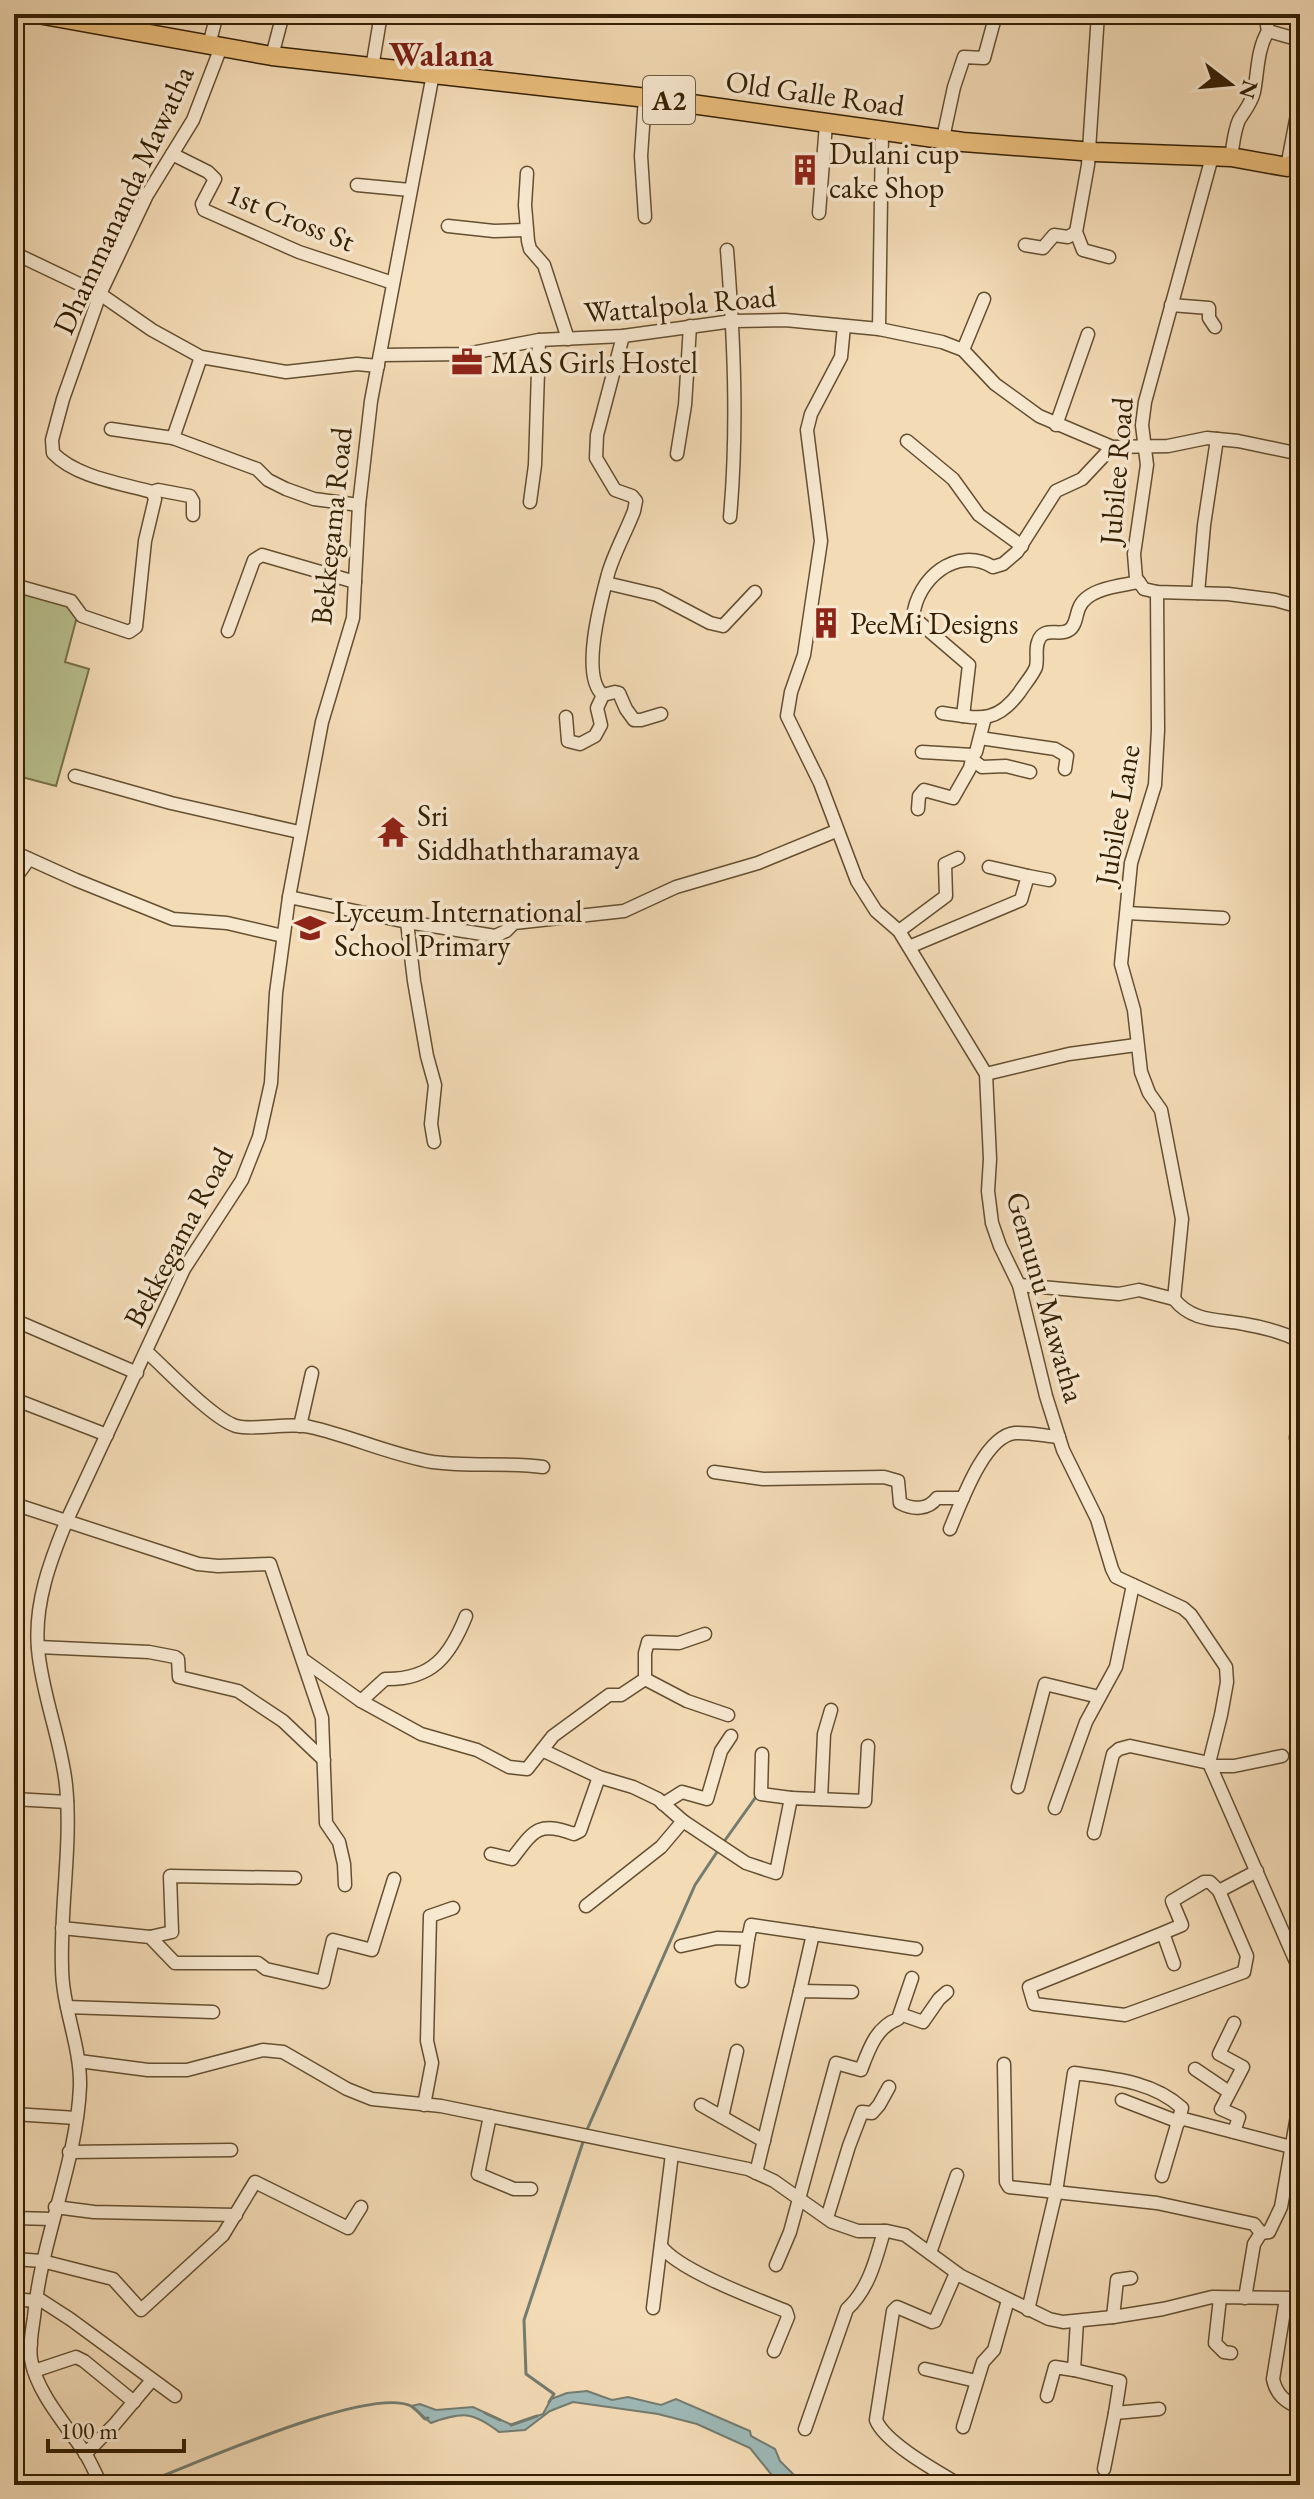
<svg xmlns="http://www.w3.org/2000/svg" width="1314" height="2499" viewBox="0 0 1314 2499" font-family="'EB Garamond',serif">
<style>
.green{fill:#b9c08f;stroke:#777049;stroke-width:2}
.water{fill:#9eb9b7;stroke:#747c6f;stroke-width:2}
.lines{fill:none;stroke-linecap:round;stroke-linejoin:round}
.stream{stroke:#747c6f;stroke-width:3}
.minor-casing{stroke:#644f30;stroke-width:15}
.highway-casing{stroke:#352003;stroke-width:21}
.minor{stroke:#f7e8d0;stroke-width:12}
.highway{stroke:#eabe7b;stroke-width:18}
.labels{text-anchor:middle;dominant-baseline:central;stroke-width:7;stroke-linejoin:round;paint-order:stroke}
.shield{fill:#f7e8d0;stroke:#6f5c40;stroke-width:2}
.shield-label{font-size:28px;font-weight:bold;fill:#352003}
.street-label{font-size:30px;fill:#352003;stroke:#f7e8d0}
.poi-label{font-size:30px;fill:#352003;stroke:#f7e8d0;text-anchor:start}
.quarter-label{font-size:34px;font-weight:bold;fill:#7a1f14;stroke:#f7e8d0}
</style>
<rect width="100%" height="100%" fill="#f3dbb6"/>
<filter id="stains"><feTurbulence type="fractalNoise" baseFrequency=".0025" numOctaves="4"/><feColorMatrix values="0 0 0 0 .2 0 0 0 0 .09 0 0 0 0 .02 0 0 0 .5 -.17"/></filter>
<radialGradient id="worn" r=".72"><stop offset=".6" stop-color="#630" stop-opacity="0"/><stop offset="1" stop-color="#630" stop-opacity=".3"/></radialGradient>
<path class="green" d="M14,588L79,609L65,662L89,669L56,786L14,775Z"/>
<path class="water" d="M587,2391L612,2400L628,2397L661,2405L676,2399L750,2431L751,2436L775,2449L780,2461L804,2485L779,2484L750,2448L697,2424L658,2414L573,2402L550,2411L525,2430L499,2432C472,2411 462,2412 431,2423L411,2406L420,2404L436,2410L473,2407L512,2425L543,2414L551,2399L567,2393Z"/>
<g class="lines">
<g class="stream">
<path d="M723,1843L758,1794"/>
<path d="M586,2132L695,1885L719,1849"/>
<path d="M549,2402L554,2394L526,2374L524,2320L584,2139"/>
<path d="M485,2413L500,2420"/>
<path d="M511,2425L537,2416"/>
<path d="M139,2485C189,2467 368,2385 411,2406C416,2409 421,2415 425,2419L428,2418"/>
</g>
<defs>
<g id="minor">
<path d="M1098,14L1088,165L1076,232L1083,250L1109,257"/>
<path d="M1265,14L1268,31"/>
<path d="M120,30L127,14"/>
<path d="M209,45L217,14"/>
<path d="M272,56L283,14"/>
<path d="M372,68L381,14"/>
<path d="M645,97L641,156L645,217"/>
<path d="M943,138L954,87L964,57L984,58L996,14"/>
<path d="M172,154L208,172L215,179L202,204L204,210L299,252L393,283"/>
<path d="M1212,157L1145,402L1142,425L1147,465L1134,554L1136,578L1139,582L1144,589L1157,592L1228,594L1275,600L1300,607"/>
<path d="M1231,157C1233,146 1234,131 1239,120C1245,110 1251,104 1254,92C1258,71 1257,50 1268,31L1300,40"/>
<path d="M1287,167L1300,99"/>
<path d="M527,173L525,205L528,241L530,249L544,265L568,339"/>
<path d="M357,185L410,190"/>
<path d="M819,213L826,124"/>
<path d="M448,226L494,231L526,230"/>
<path d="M1025,245L1043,248L1054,235L1068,237L1076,232"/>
<path d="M727,250C734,339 738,428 730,517"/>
<path d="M14,253L100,294L152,330L201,357L286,372L357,364L378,366"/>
<path d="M1171,305L1209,308V318L1215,327"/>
<path d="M844,326L841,357L811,414L807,430L821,541L804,655L791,692L787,716L820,783L857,881L876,911L899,931L986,1074L990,1159L988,1191L992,1223L1000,1246L1019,1285L1046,1396L1063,1450L1097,1519L1112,1569L1116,1577L1183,1608L1191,1615L1226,1667L1227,1682L1221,1715L1209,1763L1300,1971"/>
<path d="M879,329L882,132"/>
<path d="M623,336L597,435L596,458L615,490L632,496L636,501L634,511C626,532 614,553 608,574C601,600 580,676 603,695L615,692L619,693L626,709L634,720H641L661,714"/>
<path d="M963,350L984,299"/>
<path d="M381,355L466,354L539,340L623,336L733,321L785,320L879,329L942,342L963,350L995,384L1039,416L1112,447L1168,446L1207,438L1238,441L1300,454"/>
<path d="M201,357L173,438L257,469L268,480L286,489L314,499L359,505"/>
<path d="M1056,425L1088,334"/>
<path d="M111,429L173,438"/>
<path d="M907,441L953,479L979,515L1022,546"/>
<path d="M677,454L685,405L690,326"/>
<path d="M152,492L158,490L190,496L193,501V515"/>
<path d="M530,502L535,465L539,340"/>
<path d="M606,583L657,595L710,623L723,626L755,592"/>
<path d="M14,585L71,601L82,616L129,632L136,627L145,541L155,499L152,492C120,483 76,477 53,453L52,440L63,399L100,294L147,195L193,120L221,47"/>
<path d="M1157,592L1158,730L1155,785L1131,863L1121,964L1134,1010L1141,1072L1149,1093L1161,1110L1182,1219L1174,1299C1192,1322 1218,1319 1244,1324C1262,1327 1284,1333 1300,1341"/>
<path d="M1198,593L1204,525L1217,439"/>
<path d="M228,631L254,560L262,555L355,582"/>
<path d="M942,713C978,718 995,725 1019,693C1024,685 1033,675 1036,667C1038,659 1035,650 1038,642C1043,625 1060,637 1069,630C1076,626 1076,615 1079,608C1087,588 1120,586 1139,582"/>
<path d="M963,716L969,665L913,617C917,579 956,545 993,567L1003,564L1017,552L1056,491L1082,479L1112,447"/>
<path d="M566,717L568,741L580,744L595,736L601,725L597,708L603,695"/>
<path d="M980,738L1055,749L1067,756L1065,769"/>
<path d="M922,752L973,755L976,752L985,717"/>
<path d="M973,755L974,761L982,767L1006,766L1030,772"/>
<path d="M75,776L171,803L299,832"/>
<path d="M918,809L919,796L924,790L953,798L970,768L973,755"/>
<path d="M14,852L76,880L173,919L227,923L283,936"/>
<path d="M989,867L1028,876"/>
<path d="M14,880L29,859"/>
<path d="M289,897L407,922L495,936L506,931L514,923L624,911L676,887L758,863L836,831"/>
<path d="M1127,913L1223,918"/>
<path d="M407,922L414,981L427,1056L435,1085L431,1124L434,1142"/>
<path d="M899,931L946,896L945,864L958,858"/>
<path d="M909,947L1021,900L1028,876L1049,880"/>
<path d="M986,1074L1069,1054L1136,1045"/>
<path d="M1019,1285L1119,1294L1139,1290L1174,1299"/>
<path d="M14,1320L137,1373"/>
<path d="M147,1352C166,1369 213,1419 236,1426C256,1431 288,1422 310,1427C351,1436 391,1455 433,1462C470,1467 507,1462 543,1467"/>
<path d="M14,1399L107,1435"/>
<path d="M300,1426L312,1373"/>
<path d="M1296,1438L1300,1409"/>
<path d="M714,1472L763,1479L884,1477L898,1481L900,1503C913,1510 928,1510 937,1498H963"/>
<path d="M14,1504L198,1564L218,1566L270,1564L322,1718L326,1823L339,1842L344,1864L345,1885"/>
<path d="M950,1529C961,1503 984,1436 1015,1433C1029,1432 1045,1436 1059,1437"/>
<path d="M38,1647L149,1652L175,1657L178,1659L179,1677L238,1691L283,1721L324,1760"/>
<path d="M305,1661L361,1701L421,1734L477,1750L509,1767L527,1769L542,1750L599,1777L633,1787L658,1799L683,1821L661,1847L586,1906"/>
<path d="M645,1679L687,1701L728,1715"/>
<path d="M361,1701L385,1679C432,1680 450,1656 466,1616"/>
<path d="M542,1750L553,1736L609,1695H621L645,1679V1653L648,1642L679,1643L705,1634"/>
<path d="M762,1754L761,1794L791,1798"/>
<path d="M1212,1766H1234L1282,1756"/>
<path d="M1018,1787L1045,1684L1099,1697"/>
<path d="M14,1799L67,1802"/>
<path d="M821,1799L824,1734L831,1710"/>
<path d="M663,1804L682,1792L707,1799L721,1751L731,1736"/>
<path d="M1055,1808L1086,1722L1116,1667L1133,1585"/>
<path d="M683,1821L746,1863L776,1873L791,1798L865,1801L868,1746"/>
<path d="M1094,1833L1113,1754L1119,1749L1130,1746L1209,1763"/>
<path d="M491,1854L512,1859C534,1830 538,1821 574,1834L580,1831L599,1777"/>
<path d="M1219,1891L1257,1871"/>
<path d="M62,1928L150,1937L175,1963H258L266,1969L323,1982L333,1940L372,1950L394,1879"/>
<path d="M1163,1933L1029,1987L1034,2004L1125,2015L1244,1972L1247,1956L1219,1891L1210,1882H1204L1172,1901L1182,1925L1163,1933L1174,1964"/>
<path d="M150,1937L172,1932L170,1876L295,1878"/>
<path d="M681,1946L717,1938L748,1939L751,1925L916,1949"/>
<path d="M742,1981L748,1939"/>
<path d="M800,1991L813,1934"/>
<path d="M67,2007L213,2012"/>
<path d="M900,2014L923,2022L939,1999L947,1992"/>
<path d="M79,2061L148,2070H187L263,2050L283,2052L347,2089L372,2099L441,2106L748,2169L774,2181L832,2222L858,2231H887L905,2235L961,2276L1049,2319L1063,2322L1113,2317L1163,2309L1212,2297L1300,2298"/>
<path d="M1004,2064L1006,2182L1009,2187L1157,2203L1254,2224L1261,2233L1254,2244L1245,2298"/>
<path d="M1195,2069L1229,2092"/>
<path d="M1122,2100L1179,2122"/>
<path d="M424,2105L432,2063L427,2041L430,1916L453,1908"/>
<path d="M701,2105L764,2141"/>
<path d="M14,2114L76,2118"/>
<path d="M490,2116L478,2174L514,2189H531"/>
<path d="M722,2117L737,2051"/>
<path d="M1180,2118L1291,2147"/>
<path d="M1234,2132L1239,2117L1221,2109L1243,2067L1219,2054L1234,2023"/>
<path d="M69,2152L231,2150"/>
<path d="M756,2173L800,1991L852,1992"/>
<path d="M55,2207L94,2212L236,2215"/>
<path d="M14,2218L52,2219"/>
<path d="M827,2218L849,2146L862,2112L872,2113L879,2105L889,2087"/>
<path d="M1261,2233L1269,2232L1281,2207L1300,2099"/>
<path d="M661,2246C678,2270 756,2299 786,2311L788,2317L774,2351"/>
<path d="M930,2253L957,2175"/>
<path d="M14,2259L42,2261L113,2279L141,2310L223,2235L255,2182L348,2228L361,2207"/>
<path d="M776,2265L790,2232L836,2063L861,2070C869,2049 876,2027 898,2019L912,1978"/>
<path d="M956,2273L935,2321L932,2322L897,2307L893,2311L876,2420C885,2443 938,2472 960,2485"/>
<path d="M36,2297L70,2319L175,2396"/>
<path d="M1220,2298L1215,2343L1224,2352L1231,2353"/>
<path d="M14,2299L35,2301"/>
<path d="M1286,2299L1273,2379C1276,2394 1285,2402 1300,2408"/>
<path d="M653,2308L672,2154"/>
<path d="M1028,2310L1056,2192L1074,2073C1111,2078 1153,2081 1182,2108L1162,2176"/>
<path d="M1113,2317L1117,2280L1131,2278"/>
<path d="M1077,2321L1074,2370L1120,2381L1115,2413L1159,2409"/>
<path d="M14,2356L31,2344"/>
<path d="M925,2369L976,2381"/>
<path d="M34,2371L76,2357L84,2361L134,2402"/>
<path d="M1047,2396L1055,2367L1074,2370"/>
<path d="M963,2427L983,2362L994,2350L1008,2300"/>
<path d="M805,2429L847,2309C869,2289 876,2259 884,2231"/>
<path d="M85,2454L114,2425L152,2380"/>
<path d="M1104,2469L1115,2413"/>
<path d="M101,2485C96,2474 91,2463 85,2453C67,2426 36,2392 31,2359C29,2345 32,2331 34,2317C41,2239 77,2163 80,2086C81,2046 62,2007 62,1967C60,1907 72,1845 66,1785C61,1739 42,1695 38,1649C34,1604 50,1561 67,1520L184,1269L242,1180L259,1137L271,1083L276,993L289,897L322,722L353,618L359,505L371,401L433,74"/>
</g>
<path id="highway" d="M38,14L272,56L656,99L963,142L1095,152L1231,157L1287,167L1294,163L1300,164"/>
</defs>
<use href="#minor" class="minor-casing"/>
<use href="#highway" class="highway-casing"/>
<use href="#minor" class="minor"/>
<use href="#highway" class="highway"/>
</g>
<defs>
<symbol id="building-bare" viewBox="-9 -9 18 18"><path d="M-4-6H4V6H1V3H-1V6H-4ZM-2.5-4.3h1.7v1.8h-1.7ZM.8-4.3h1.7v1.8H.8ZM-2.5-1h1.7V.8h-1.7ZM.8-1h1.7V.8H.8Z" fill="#8f2418" stroke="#f7e8d0" stroke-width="2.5" paint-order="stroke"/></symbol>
<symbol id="office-bare" viewBox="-9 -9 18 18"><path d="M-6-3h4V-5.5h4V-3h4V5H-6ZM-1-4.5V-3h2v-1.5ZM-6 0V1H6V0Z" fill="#8f2418" stroke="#f7e8d0" stroke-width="2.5" paint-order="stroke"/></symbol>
<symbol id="temple-bare" viewBox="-9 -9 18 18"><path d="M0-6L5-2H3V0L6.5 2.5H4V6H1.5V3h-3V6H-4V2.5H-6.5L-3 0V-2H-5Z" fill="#8f2418" stroke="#f7e8d0" stroke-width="2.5" paint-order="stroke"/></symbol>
<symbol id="school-bare" viewBox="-9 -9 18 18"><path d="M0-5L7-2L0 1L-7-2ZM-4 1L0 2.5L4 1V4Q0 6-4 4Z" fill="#8f2418" stroke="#f7e8d0" stroke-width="2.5" paint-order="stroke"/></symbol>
</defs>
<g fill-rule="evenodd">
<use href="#building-bare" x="783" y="148" width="44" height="44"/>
<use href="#office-bare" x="445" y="340" width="44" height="44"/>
<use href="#building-bare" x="804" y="601" width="44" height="44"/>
<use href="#temple-bare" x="371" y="810" width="44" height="44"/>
<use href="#school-bare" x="288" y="906" width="44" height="44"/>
</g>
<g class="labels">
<rect class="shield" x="643" y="76" width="52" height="48" rx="6"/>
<g class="shield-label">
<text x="669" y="100">A2</text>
</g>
<g class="street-label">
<text transform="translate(815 93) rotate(8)">Old Galle Road</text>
<text transform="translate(123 200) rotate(-65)">Dhammananda Mawatha</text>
<text transform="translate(291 217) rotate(22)">1st Cross St</text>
<text transform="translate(680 304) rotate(-5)">Wattalpola Road</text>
<text transform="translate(1116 471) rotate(-85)">Jubilee Road</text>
<text transform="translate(331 526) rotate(-84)">Bekkegama Road</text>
<text transform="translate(1117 815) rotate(-80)">Jubilee Lane</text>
<text transform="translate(178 1237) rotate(-62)">Bekkegama Road</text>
<text transform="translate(1046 1297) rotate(74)">Gemunu Mawatha</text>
</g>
<g class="poi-label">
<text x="829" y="153">Dulani cup<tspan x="829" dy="34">cake Shop</tspan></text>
<text x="491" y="362">MAS Girls Hostel</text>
<text x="850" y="623">PeeMi Designs</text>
<text x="417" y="815">Sri<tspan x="417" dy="34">Siddhaththaramaya</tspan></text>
<text x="334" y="911">Lyceum International<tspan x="334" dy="34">School Primary</tspan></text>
</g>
<g class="quarter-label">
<text x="441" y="54">Walana</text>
</g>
</g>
<rect width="1314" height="2499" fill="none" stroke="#f3dbb6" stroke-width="48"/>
<rect x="16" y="16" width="1282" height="2467" fill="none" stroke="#352003" stroke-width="4"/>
<rect x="24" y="24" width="1266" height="2451" fill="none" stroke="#352003" stroke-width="2"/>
<g transform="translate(1230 84) rotate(106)" stroke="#f7e8d0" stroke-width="6" paint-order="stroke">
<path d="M0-6L14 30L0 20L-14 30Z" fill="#352003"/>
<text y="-12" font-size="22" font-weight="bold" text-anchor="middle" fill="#352003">N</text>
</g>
<path d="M48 2439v12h136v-12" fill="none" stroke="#352003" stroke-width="4"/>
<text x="60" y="2439" font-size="24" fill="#352003" stroke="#f7e8d0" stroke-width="6" paint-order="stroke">100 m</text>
<rect width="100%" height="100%" filter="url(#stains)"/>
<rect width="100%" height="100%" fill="url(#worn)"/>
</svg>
